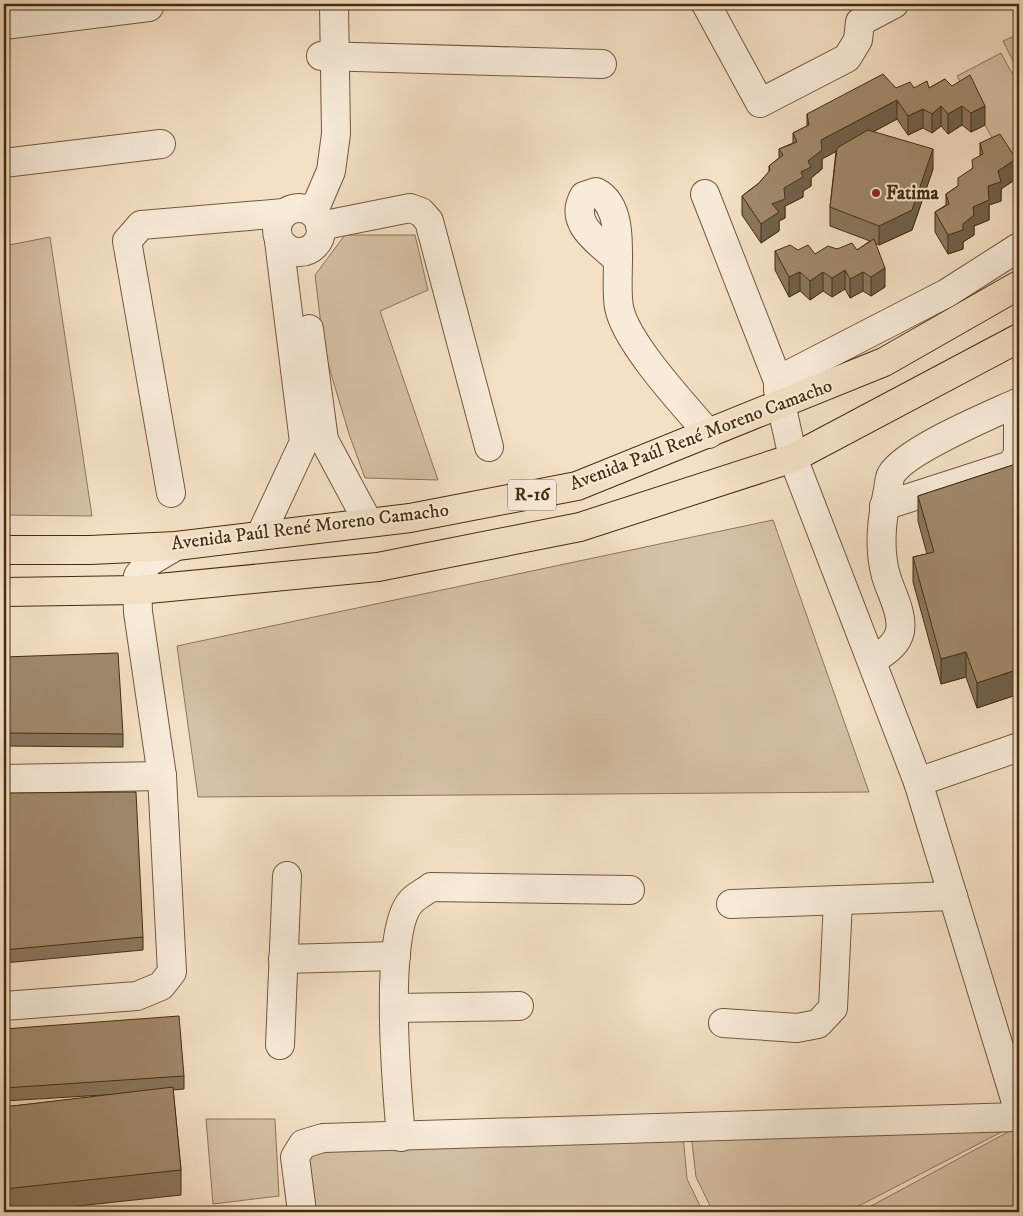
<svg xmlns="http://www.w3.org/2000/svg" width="1023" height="1216" viewBox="0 0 1023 1216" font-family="'IM FELL DW Pica',serif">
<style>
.green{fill:#d6c1a6;stroke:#8e765a}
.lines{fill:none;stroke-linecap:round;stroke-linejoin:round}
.minor-casing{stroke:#72593c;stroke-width:30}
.major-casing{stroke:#462c0e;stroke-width:30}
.minor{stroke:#f8ebd9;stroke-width:28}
.major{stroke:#f4e0c5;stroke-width:28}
.wall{fill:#8a775e;stroke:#462c0e}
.shaded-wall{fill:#70614c;stroke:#462c0e}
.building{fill:#a08a6d;stroke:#462c0e}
.poi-dot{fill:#8f2418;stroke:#f8ebd9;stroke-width:2}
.labels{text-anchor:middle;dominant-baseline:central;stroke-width:4;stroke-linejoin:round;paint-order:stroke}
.shield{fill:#f8ebd9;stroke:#7b654b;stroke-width:1}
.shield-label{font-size:18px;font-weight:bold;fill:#462c0e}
.poi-label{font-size:19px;font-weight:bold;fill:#462c0e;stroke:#f8ebd9;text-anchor:start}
.street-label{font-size:19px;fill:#462c0e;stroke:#f8ebd9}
</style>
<rect width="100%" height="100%" fill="#f4e0c5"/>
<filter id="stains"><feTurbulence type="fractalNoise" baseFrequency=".004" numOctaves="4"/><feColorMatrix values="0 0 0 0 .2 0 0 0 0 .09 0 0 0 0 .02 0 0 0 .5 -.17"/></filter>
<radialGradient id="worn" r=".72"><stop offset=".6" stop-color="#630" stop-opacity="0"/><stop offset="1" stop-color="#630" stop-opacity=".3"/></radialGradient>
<g class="green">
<path d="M1019,34V73L1003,41Z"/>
<path d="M1001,53L1019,86V185L957,76Z"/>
<path d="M345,235H415L428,290L380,311L438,480L365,478L349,434L324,350L315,275Z"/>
<path d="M50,237L92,516L4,515V246Z"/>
<path d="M773,520L869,792L198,797L177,646Z"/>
<path d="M206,1119H275L279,1196L213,1204Z"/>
<path d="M1019,1123L847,1212H713L696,1177L691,1134Z"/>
<path d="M1019,1126V1212H860Z"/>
<path d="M683,1135L687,1179L703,1212H309L302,1158L313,1145Z"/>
</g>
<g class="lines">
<defs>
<g id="minor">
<path d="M706,4L760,103L847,58L858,40L860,22L894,4"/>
<path d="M4,25L149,7"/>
<path d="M321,56L602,64"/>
<path d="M4,163L161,144"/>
<path d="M705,194L778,381"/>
<circle cx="299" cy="230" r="22"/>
<path d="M313,213L331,171L336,134L334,4"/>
<path d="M320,226L410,208L421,212L429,221L489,447"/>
<path d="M1019,247L947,293L788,375L778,381V390L793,458L918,782L1019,1112"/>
<path d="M617,259C599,242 568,224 584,196L596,192C630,209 613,275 619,307C625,342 684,405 709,434"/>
<path d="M309,329L324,440L368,522"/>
<path d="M171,493L127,241L141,225L284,213"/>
<path d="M884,506L1011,465L1018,454V403"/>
<path d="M261,534L304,442L279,241"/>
<path d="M872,661C883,653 897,646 900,631C903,613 891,593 886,576C878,547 882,518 888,490C889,485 889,479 891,475C905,450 991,415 1019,402"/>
<path d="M4,779L162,776"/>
<path d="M918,782L1019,747"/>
<path d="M731,904L953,896"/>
<path d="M283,959L396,956"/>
<path d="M4,1006L137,996L161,986L172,972L162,776L138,612L137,582L138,576L149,562L176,546"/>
<path d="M394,1008L519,1006"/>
<path d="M723,1023L797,1028L818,1024L833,1008L838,900"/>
<path d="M280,1045L287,876"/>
<path d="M401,1137C397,1092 383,934 410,903C415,896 425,892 431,887L630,890"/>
<path d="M302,1212L295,1157L303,1144L323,1138L1019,1117"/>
</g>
<g id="major">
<path d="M4,550H90L176,546L410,518L577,486L884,362L1019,285"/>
<path d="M4,592L138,590L378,567L580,527L793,458L1019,338"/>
</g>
</defs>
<use href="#minor" class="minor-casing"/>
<use href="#major" class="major-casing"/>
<use href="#minor" class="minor"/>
<use href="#major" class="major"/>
</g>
<g class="wall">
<path d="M945,79L985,125L971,132L962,125L948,134L941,126L932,133L923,128L908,135L897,119L873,132L933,169L912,230L879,245L875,243L885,287L871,296L863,291L850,298L845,289L832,297L823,291L810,300L800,291L789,297L775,270V251L798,250L815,254L837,249L857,250L870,241L830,226V207L836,151L822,159V169L811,178V186L803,191V197L785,206V218L779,221V231L761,243L742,215V196L759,183L769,172V166L779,158V149L793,143V133L807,126V114L896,88H929Z"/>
<path d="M980,143L1016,179L1001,189V201L989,205V220L974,226V235L963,242V249L948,254L935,232V212L946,205V194L958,186L972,169L980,155Z"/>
<path d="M1019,463V694L977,708L966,677L941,684L913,582V557L927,554L918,521V496Z"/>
<path d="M4,657L123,734V747L4,746Z"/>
<path d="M4,793L143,937V950L4,963Z"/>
<path d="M4,1029L184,1076V1089L173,1090L181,1170V1195L21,1212H4V1107L120,1094L4,1101Z"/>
</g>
<g class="shaded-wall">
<path d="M897,100V119L822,159V169L811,178V186L803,191V197L785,206V218L779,221V231L761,243V224L772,204L784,188L801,172L821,140Z"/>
<path d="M941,106V126L932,133V114Z"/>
<path d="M962,106V125L948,134V114Z"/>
<path d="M985,106V125L971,132V113Z"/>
<path d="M923,109V128L908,135V116Z"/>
<path d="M933,149V169L912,230L879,245V226Z"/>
<path d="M1016,159V179L1001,189V201L989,205V220L974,226V235L963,242V249L948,254V235L963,224L998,171Z"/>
<path d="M885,268V287L871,296V277Z"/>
<path d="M845,270V289L832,297V278Z"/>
<path d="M800,272V291L789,297V277Z"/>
<path d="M823,272V291L810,300V281Z"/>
<path d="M863,272V291L850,298V279Z"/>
<path d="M966,652V677L941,684V659Z"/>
<path d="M1019,669V694L977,708V683Z"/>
</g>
<g class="building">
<path d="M883,74L896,88L910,82L914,88L927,81L929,88L945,79L952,86L970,75L985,106L971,113L962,106L948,114L941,106L932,114L923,109L908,116L897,100L821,140L822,150L808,161L811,167L801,172L803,177L784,188L785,199L772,204L779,212L761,224L742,196L759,183L770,170L769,166L783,155L779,149L797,142L793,133L809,125L807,114Z"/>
<path d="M868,130L933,149L912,210L879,226L830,207L837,148Z"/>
<path d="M1000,134L1016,159L998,171L1001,182L988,186L989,200L973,207L974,215L963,224V230L948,235L935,212L949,204L946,194L958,186V178L973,168L972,160L983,154L980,143Z"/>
<path d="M874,239L885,268L871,277L863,272L850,279L845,270L832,278L823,272L810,281L800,272L789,277L775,251L790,245L798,250L808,245L815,254L828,246L837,249L852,243L857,250Z"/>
<path d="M1019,463V669L977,683L966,652L941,659L913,557L934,552L918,496Z"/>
<path d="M118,653L123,734L4,733V657Z"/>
<path d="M136,792L143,937L4,950V793Z"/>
<path d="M179,1016L184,1076L4,1088V1029Z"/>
<path d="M173,1087L181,1170L4,1189V1107Z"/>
</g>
<circle class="poi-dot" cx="876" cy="193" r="5"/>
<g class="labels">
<rect class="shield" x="508" y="479.5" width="48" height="31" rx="4"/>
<g class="shield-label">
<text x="532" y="495">R-16</text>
</g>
<g class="poi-label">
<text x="886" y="193">Fatima</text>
</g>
<g class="street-label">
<text transform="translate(701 435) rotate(-21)">Avenida Paúl René Moreno Camacho</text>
<text transform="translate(310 527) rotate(-7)">Avenida Paúl René Moreno Camacho</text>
</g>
</g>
<rect width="1023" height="1216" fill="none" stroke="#f4e0c5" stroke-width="20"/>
<rect x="5" y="5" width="1013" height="1206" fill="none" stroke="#462c0e" stroke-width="2.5"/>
<rect x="10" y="10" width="1003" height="1196" fill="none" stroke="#462c0e"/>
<rect width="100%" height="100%" filter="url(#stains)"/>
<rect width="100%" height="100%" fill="url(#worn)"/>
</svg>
